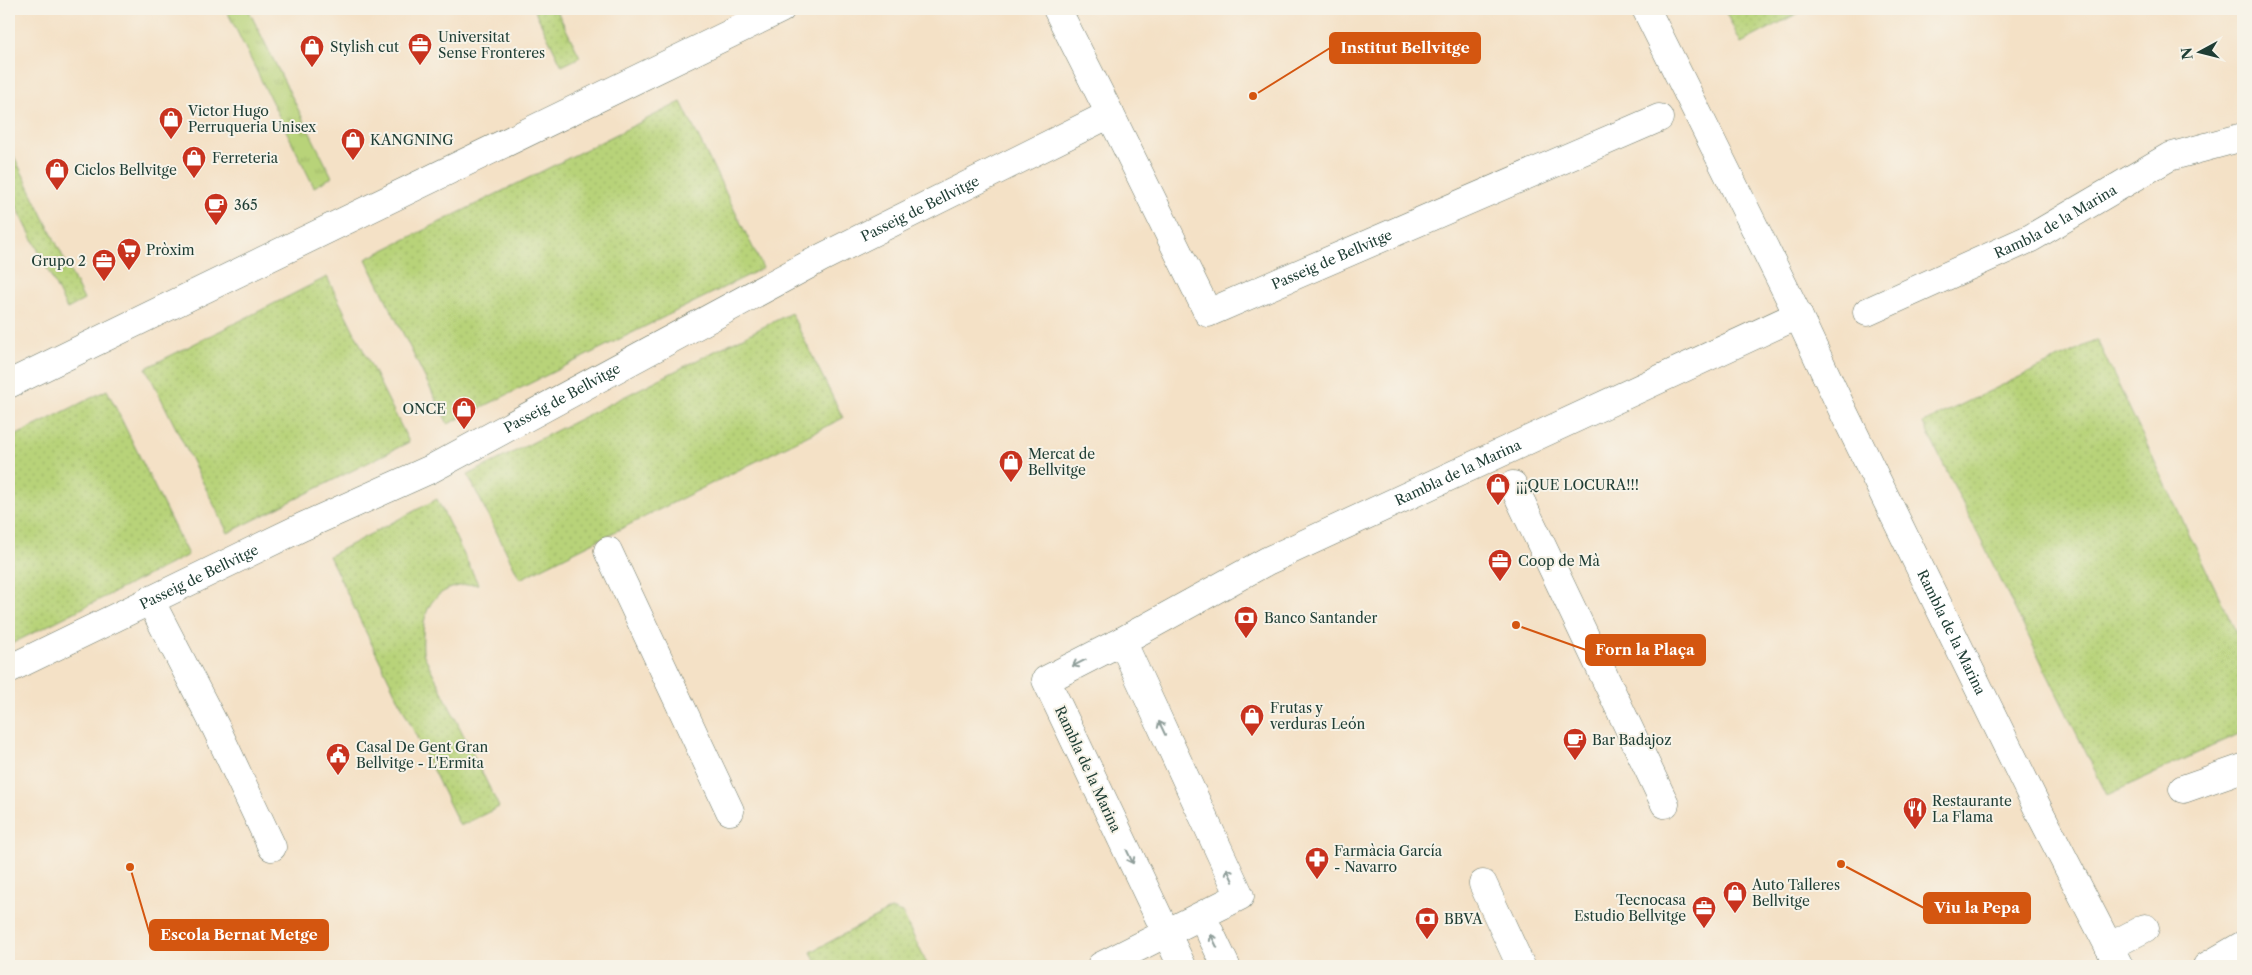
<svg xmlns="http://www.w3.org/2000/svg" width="2252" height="975" viewBox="0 0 2252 975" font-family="'Libre Caslon Text',serif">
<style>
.grass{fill:url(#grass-tufts);stroke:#6c8856}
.park{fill:url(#park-dots);stroke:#6c8856}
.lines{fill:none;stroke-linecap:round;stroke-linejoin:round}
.pedestrian-casing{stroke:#6a7667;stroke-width:29}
.minor-casing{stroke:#6a7667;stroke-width:29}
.tertiary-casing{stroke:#6a7667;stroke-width:29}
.pedestrian{stroke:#fff;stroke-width:28}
.minor{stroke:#fff;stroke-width:28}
.tertiary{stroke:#fff;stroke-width:28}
.oneway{stroke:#8f9e9a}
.labels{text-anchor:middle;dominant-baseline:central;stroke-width:4;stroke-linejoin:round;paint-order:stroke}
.poi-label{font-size:14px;fill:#1f3d34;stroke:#f7f3e8;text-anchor:start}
.street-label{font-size:14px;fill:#1f3d34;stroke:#f7f3e8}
.leader{fill:none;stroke:#d45610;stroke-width:2}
.callout-dot{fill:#d45610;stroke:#f7f3e8;stroke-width:2}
.callout{fill:#d45610;stroke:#d45610;stroke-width:2}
.callout-label{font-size:15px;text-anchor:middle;font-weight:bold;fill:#fff}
</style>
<defs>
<pattern id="grass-tufts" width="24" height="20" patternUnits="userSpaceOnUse" patternTransform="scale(1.25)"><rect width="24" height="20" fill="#b8d379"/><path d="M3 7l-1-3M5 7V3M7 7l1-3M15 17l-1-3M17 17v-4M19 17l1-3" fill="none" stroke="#9eb669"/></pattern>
<pattern id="park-dots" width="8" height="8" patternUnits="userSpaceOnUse" patternTransform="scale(1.25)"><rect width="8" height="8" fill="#b8d379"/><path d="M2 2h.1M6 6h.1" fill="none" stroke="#9eb669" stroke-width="1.8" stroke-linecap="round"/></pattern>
</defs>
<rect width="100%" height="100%" fill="#f7f3e8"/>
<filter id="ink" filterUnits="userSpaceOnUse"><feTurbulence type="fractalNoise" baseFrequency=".02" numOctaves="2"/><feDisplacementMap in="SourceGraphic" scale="10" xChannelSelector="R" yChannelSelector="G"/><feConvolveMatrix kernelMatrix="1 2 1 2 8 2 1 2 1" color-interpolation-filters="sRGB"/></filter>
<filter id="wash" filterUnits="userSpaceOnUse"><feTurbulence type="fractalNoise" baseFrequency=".0096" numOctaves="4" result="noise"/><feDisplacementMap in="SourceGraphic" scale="20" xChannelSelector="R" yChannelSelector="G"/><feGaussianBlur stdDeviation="1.12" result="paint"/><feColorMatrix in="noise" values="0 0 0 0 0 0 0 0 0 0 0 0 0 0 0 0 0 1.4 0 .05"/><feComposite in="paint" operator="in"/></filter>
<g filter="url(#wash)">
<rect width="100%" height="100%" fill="#f4e1c6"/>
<path class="grass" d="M226,9H248L332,177L314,187Z"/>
<g class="park">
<path d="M534,9H556L580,57L562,66Z"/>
<path d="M1724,9H1806L1741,43Z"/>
<path d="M681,102L763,268L448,424L366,259Z"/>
<path d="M9,146L84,300L67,309L9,191Z"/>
<path d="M327,277L409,442L228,533L146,368Z"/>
<path d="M791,313L843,418L520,579L468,475Z"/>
<path d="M2097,340L2243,647V732L2107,795L1923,423Z"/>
<path d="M107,390L188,555L9,645V439Z"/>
<path d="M437,499L478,584C429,585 421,610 423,653L499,807L460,826L329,556Z"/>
<path d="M891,909L902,913L928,966H818L811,952Z"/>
</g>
</g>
<g filter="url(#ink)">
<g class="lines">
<defs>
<g id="pedestrian">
<path d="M1057,9L1110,114"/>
<path id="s1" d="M1867,312L2031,238L2169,157L2243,137"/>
<path d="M9,384L781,9"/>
<path d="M1513,485L1665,804"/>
<path d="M608,551L730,811"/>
<path d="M150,600L216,728L272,847"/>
<path id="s2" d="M9,669L302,527L431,469L821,258L1110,114L1208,313L1659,118"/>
<path d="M2183,789L2243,768"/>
<path d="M1483,884L1521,966"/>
<path d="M2109,947L2145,928"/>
</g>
<g id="minor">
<path id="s3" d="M1646,9L1798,315L1842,409L2041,815L2119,966"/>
<path d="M1202,916L1226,966"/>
<path d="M1101,966L1240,896L1122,641"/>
<path id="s4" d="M1182,966L1046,680L1122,641L1267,561L1798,315"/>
</g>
<path id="tertiary" d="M2207,966L2243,945"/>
</defs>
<use href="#pedestrian" class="pedestrian-casing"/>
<use href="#minor" class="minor-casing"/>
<use href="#tertiary" class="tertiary-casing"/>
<use href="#pedestrian" class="pedestrian"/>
<use href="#minor" class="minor"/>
<use href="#tertiary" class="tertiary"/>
</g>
<defs><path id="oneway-shaft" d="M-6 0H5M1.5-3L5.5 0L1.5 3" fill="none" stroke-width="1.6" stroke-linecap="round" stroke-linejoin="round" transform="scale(1.25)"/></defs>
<g class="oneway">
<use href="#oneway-shaft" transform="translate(1079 663) rotate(153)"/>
<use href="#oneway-shaft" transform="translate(1162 728) rotate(-115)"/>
<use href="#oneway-shaft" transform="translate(1130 857) rotate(65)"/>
<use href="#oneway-shaft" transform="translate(1230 875) rotate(-115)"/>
<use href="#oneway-shaft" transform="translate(1214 941) rotate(-116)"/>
</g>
</g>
<defs>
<symbol id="office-pin" viewBox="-11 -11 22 30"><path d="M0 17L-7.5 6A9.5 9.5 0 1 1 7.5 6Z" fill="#c8321e" stroke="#f7f3e8"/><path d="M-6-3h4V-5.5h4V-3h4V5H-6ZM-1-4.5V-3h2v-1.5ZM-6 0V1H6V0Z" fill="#fff"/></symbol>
<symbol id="shop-pin" viewBox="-11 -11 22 30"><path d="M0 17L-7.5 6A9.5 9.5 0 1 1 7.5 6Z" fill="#c8321e" stroke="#f7f3e8"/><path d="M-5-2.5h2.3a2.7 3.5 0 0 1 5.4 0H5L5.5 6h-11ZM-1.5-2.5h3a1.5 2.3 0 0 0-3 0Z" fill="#fff"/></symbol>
<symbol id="cafe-pin" viewBox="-11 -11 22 30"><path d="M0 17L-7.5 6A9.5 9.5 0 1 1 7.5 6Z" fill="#c8321e" stroke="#f7f3e8"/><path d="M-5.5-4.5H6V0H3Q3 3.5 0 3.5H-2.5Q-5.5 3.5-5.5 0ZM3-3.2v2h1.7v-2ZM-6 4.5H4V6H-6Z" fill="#fff"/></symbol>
<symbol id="supermarket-pin" viewBox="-11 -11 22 30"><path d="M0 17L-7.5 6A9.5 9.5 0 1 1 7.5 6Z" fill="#c8321e" stroke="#f7f3e8"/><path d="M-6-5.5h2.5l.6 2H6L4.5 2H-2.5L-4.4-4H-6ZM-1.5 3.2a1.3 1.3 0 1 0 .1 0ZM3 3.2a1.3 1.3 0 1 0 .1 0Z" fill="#fff"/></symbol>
<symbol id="bank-pin" viewBox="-11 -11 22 30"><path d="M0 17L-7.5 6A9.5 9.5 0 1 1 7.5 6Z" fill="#c8321e" stroke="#f7f3e8"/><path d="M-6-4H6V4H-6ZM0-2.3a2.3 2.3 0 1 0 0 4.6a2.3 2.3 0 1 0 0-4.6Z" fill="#fff"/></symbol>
<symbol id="civic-pin" viewBox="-11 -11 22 30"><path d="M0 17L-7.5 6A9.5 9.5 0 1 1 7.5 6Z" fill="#c8321e" stroke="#f7f3e8"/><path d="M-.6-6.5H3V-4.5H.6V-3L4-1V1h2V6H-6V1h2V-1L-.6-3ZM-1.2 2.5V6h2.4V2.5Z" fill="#fff"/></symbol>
<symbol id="restaurant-pin" viewBox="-11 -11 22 30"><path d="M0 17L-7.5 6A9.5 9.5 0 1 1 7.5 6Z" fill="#c8321e" stroke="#f7f3e8"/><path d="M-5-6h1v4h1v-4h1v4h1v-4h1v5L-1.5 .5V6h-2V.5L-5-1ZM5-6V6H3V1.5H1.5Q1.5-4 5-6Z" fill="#fff"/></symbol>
<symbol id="pharmacy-pin" viewBox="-11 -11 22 30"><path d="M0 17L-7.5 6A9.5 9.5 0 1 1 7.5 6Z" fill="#c8321e" stroke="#f7f3e8"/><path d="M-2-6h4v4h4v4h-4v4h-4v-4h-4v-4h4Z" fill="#fff"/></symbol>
</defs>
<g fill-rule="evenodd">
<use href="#office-pin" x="406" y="31" width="28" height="38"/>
<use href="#shop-pin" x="298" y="33" width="28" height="38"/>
<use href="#shop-pin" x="157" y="105" width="28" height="38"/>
<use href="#shop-pin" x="339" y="126" width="28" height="38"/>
<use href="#shop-pin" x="180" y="144" width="28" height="38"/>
<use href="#shop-pin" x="43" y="156" width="28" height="38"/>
<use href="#cafe-pin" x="202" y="191" width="28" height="38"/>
<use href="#supermarket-pin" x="115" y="236" width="28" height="38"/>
<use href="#office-pin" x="90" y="247" width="28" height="38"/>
<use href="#shop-pin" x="450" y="395" width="28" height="38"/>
<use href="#shop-pin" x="997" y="448" width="28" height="38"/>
<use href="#shop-pin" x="1484" y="471" width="28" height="38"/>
<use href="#office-pin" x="1486" y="547" width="28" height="38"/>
<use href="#bank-pin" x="1232" y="604" width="28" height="38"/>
<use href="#shop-pin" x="1238" y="702" width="28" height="38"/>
<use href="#cafe-pin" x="1561" y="726" width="28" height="38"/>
<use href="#civic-pin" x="324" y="741" width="28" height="38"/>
<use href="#restaurant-pin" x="1901" y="795" width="28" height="38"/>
<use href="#pharmacy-pin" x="1303" y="845" width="28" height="38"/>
<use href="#shop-pin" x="1721" y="879" width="28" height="38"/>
<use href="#office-pin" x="1690" y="894" width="28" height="38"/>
<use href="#bank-pin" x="1413" y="905" width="28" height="38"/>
</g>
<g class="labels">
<g class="poi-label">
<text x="438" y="37">Universitat<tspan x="438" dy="16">Sense Fronteres</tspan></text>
<text x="330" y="47">Stylish cut</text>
<text x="188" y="111">Victor Hugo<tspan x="188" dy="16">Perruqueria Unisex</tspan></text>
<text x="370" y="140">KANGNING</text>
<text x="212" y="158">Ferreteria</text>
<text x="74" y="170">Ciclos Bellvitge</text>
<text x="234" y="205">365</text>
<text x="146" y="250">Pròxim</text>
<text x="86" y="261" text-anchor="end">Grupo 2</text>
<text x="446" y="409" text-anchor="end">ONCE</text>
<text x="1028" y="454">Mercat de<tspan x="1028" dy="16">Bellvitge</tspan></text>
<text x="1516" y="485">¡¡¡QUE LOCURA!!!</text>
<text x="1518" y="561">Coop de Mà</text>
<text x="1264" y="618">Banco Santander</text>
<text x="1270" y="708">Frutas y<tspan x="1270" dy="16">verduras León</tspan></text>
<text x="1592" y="740">Bar Badajoz</text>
<text x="356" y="747">Casal De Gent Gran<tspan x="356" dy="16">Bellvitge - L'Ermita</tspan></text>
<text x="1932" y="801">Restaurante<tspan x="1932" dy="16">La Flama</tspan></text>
<text x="1334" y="851">Farmàcia García<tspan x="1334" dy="16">- Navarro</tspan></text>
<text x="1752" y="885">Auto Talleres<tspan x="1752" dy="16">Bellvitge</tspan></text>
<text x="1686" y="900" text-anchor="end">Tecnocasa<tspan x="1686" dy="16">Estudio Bellvitge</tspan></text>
<text x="1444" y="919">BBVA</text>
</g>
<g class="street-label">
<text stroke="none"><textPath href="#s2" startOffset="1021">Passeig de Bellvitge</textPath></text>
<text stroke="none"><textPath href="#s1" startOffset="209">Rambla de la Marina</textPath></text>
<text stroke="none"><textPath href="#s2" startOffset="1590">Passeig de Bellvitge</textPath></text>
<text stroke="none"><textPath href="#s2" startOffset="616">Passeig de Bellvitge</textPath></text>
<text stroke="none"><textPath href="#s4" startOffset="778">Rambla de la Marina</textPath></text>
<text stroke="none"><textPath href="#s2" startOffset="211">Passeig de Bellvitge</textPath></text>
<text stroke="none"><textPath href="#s3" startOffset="694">Rambla de la Marina</textPath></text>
<text transform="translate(1088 769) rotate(65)">Rambla de la Marina</text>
</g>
</g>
<path class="leader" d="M1253 96L1330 48M1516 625L1586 650M1841 864L1924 908M130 867L150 935"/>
<g class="callout-dot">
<circle cx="1253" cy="96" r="5"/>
<circle cx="1516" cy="625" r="5"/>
<circle cx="1841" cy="864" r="5"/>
<circle cx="130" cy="867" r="5"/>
</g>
<g class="callout">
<rect x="1330" y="33" width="150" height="30" rx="5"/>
<rect x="1586" y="635" width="119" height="30" rx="5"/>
<rect x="1924" y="893" width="106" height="30" rx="5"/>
<rect x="150" y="920" width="178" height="30" rx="5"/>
</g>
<g class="callout-label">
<text x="1405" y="53">Institut Bellvitge</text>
<text x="1645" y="655">Forn la Plaça</text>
<text x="1977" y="913">Viu la Pepa</text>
<text x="239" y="940">Escola Bernat Metge</text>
</g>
<rect width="2252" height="975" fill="none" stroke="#f7f3e8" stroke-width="30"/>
<g transform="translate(2200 52) rotate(263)" stroke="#f7f3e8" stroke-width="4" paint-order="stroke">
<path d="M0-4L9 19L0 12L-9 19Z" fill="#1f3d34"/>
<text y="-8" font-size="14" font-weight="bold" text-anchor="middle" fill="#1f3d34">N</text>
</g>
</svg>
